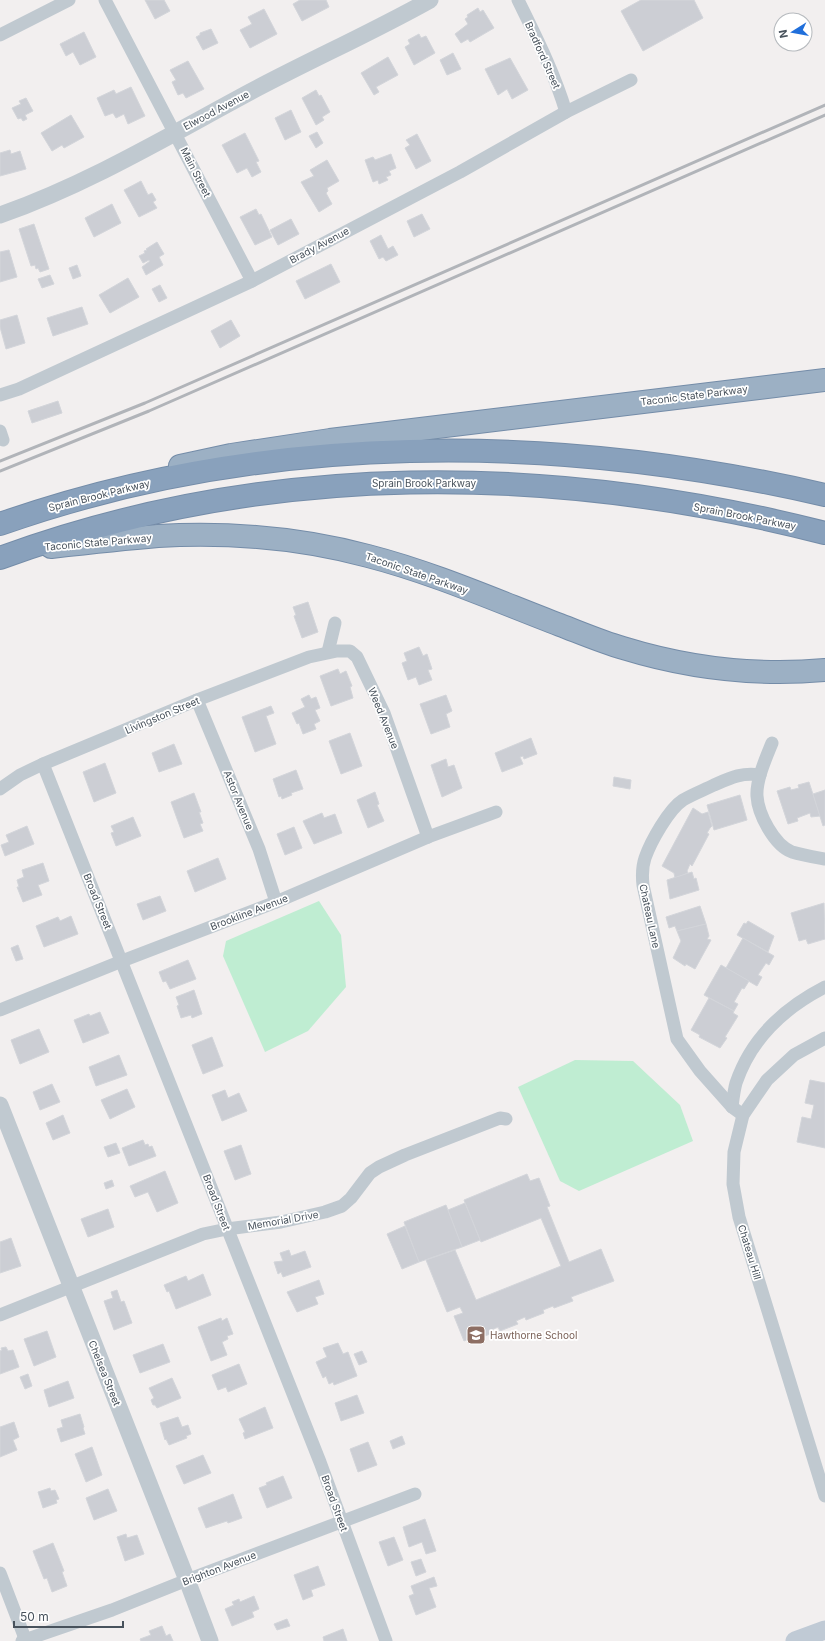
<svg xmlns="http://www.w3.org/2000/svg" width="825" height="1641" viewBox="0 0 825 1641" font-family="Inter,sans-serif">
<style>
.green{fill:#bfedd2}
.building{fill:#ccced4;stroke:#d3d5da}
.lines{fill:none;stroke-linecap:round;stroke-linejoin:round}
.trunk-casing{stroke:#748ca8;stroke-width:24}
.motorway-casing{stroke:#748ca8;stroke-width:24}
.minor{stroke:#c0c9d0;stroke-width:13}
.tertiary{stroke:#c0c9d0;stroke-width:17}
.secondary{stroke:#c0cad5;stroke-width:19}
.trunk{stroke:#9cb0c4;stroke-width:22}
.motorway{stroke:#89a1bc;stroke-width:22}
.rail{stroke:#b1b4b9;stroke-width:3}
.labels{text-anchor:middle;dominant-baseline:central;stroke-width:3.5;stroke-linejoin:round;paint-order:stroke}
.street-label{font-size:10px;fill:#48525c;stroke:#fff}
.education-label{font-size:10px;fill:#785e54;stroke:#fff;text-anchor:start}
</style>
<rect width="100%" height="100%" fill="#f2efef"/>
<g class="green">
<path d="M319,901L341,935L346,987L308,1031L265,1052L223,956L226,941Z"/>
<path d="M575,1060L633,1061L680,1105L693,1141L579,1191L560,1181L518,1087Z"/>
</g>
<g class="building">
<path d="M145,0H164L170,11L155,19Z"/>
<path d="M300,0H326L329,7L302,21L293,4Z"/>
<path d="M641,0H694L703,18L643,51L621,11Z"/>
<path d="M478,8L480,12L483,10L494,28L470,42L468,39L461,43L455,34L468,24L465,19L468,17L467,15Z"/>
<path d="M264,9L277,34L250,48L240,30L252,24L248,17Z"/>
<path d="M211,29L218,43L203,50L196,37L200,35V33Z"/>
<path d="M84,32L96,57L80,65L73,52L66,56L60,44Z"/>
<path d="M419,34L421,38L426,36L435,53L414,65L405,47L410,44L408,40Z"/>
<path d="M453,53L461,69L447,75L440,60Z"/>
<path d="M388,57L398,75L376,87L379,92L374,95L361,73Z"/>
<path d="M510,58L528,90L512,99L507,89L498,95L485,69Z"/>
<path d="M188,61L204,89L186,98L183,93L178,95L172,82L176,80L170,70Z"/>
<path d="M131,87L145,116L128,124L124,114L116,118L113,113L105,116L97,98L114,90L116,94Z"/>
<path d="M316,90L319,96L321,95L330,112L322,117L324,120L316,125L302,98Z"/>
<path d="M26,98L33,111L25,115L27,119L23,121L21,118L18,119L12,108L21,104L19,101Z"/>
<path d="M291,110L301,132L285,140L275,118Z"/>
<path d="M71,115L84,137L64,148L62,145L52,151L41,133Z"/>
<path d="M317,132L323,143L316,148L309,136Z"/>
<path d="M245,133L259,161L256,162L261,172L252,177L247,168L237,173L222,145Z"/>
<path d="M417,134L431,161L416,169L405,148L410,145L406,140Z"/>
<path d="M10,150L11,154L20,151L26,169L0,176V153Z"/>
<path d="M391,154L396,168L389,171L391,175L386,177L388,180L379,184L378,180L373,182L365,160L373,157L375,160Z"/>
<path d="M327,160L339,181L327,188L328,191L326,193L332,204L319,212L301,182L314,176L310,170Z"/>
<path d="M141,181L148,195L152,193L156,200L153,202L157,208L139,217L124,190Z"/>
<path d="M112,204L121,223L94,237L85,218Z"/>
<path d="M256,209L259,215L261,214L272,237L255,245L240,217Z"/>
<path d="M422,214L430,229L414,237L407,221Z"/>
<path d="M291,219L299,234L278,245L270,230Z"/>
<path d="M34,224L49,269L40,272L38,268L36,269L35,265L31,266L19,229Z"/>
<path d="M381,235L388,249L393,246L398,255L386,261L383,257L379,259L370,241Z"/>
<path d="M157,242L164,254L159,257L163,265L146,275L142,267L150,261L149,260L143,263L139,256L145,253L144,251L147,250L146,249Z"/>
<path d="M9,250L17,277L0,282V252Z"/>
<path d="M331,264L340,282L305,299L296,281Z"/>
<path d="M77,265L81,276L73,279L69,268Z"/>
<path d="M50,275L54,284L42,288L38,279Z"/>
<path d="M128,278L139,297L110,313L99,295Z"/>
<path d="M160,285L167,298L159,302L152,289Z"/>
<path d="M82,307L88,324L53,336L47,318Z"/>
<path d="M17,315L25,343L6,349L0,327V320Z"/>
<path d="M231,320L240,336L220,348L211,331Z"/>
<path d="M58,401L62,413L32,423L28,411Z"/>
<path d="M308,602L318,632L302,638L294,616L296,615L293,607Z"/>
<path d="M419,647L423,656L427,654L432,669L428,670L432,680L419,685L416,677L408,680L402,663L407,661L404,653Z"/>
<path d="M338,669L340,674L346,671L352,686L350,687L353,698L331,706L320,676Z"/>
<path d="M309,695L311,699L316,697L320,708L315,710L320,721L314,724L316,729L303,734L299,723L297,724L292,713L305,707L301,699Z"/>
<path d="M446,695L452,711L446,714L450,727L431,734L420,704Z"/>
<path d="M271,706L274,713L266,716L276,744L255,752L242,717Z"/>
<path d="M350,733L362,766L341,774L329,741Z"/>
<path d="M531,738L537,754L524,759L523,756L520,757L523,764L502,772L495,753Z"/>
<path d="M174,744L182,764L159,772L152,753Z"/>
<path d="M446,759L448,767L454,765L462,788L442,797L431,765Z"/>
<path d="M105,763L116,793L94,802L83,772Z"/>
<path d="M296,770L303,789L291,793L292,795L282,799L281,796L279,797L273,779Z"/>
<path d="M614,777L631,780L630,789L613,786Z"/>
<path d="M809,782L820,816L811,817L810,813L797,818L798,821L788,824L777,791L790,787L791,790L799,788L798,785Z"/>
<path d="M825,790V825L823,826L813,794Z"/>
<path d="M375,792L379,804L377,805L384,821L368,828L357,800Z"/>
<path d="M194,793L201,812H199L203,823L200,824L203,831L184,838L171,802Z"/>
<path d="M740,795L747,820L714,830L707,805Z"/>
<path d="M693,808L702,814L708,812L712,826L710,828L707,833L709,834L692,866L690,864L687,871L688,873L675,878L674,873L662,866Z"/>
<path d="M322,813L324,818L335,814L342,833L314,844L303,821Z"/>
<path d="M133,817L141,836L116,846L111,833L114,832L111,826Z"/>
<path d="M27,826L34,844L5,856L1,845L9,842L6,835Z"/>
<path d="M294,827L302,848L285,855L277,834Z"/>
<path d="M218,858L226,879L195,892L187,871Z"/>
<path d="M43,863L49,881L38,885L42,895L23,902L17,887H19L17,880L24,877L22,870Z"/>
<path d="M692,872L694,879L696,878L699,890L670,899L667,880Z"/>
<path d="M160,896L166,911L143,920L137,904Z"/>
<path d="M824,903L825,939L808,944L806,939L799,941L791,913Z"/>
<path d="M700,906L706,924L677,931L675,926L669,928L666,917Z"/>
<path d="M71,916L78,934L44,947L36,926L58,917L60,921Z"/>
<path d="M748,921L774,936L768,952L737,935L744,923L746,924Z"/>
<path d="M706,924L709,936L707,939L711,940L695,969L686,964L685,966L673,958L681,941L677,931Z"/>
<path d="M743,938L774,956L769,965L766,963L758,975L762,977L757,986L726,968Z"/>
<path d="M18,945L23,959L16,961L11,948Z"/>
<path d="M188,960L196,979L170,989L166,981L163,982L159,972Z"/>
<path d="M721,965L749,981L744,989L742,988L734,1002L738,1004L734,1011L704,995Z"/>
<path d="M194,990L202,1014L192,1018L191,1015L181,1018L177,1006L179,1005L176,997Z"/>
<path d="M709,998L734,1011L733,1013L738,1016L725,1037L727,1038L720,1048L699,1037L700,1035L691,1030Z"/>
<path d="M100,1012L109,1033L83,1043L74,1020L89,1014L90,1016Z"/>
<path d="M39,1029L49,1052L20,1064L11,1040Z"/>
<path d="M212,1037L223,1066L203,1074L192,1045Z"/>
<path d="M119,1055L127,1075L96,1086L89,1067Z"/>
<path d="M810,1080L825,1083V1148L797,1142L802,1117L811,1119L814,1105L805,1103Z"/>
<path d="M52,1084L60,1102L40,1110L33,1092Z"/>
<path d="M127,1089L135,1107L110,1119L101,1100Z"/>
<path d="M225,1090L228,1098L239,1093L247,1111L222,1121L212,1095Z"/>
<path d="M63,1115L70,1133L53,1140L46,1123Z"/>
<path d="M143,1140L145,1145L148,1144L149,1147L152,1146L156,1156L129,1166L122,1148Z"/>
<path d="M116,1143L120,1153L108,1157L104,1147Z"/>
<path d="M241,1145L251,1174L235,1180L224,1151Z"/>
<path d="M165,1171L178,1203L157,1212L148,1192L135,1197L130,1186Z"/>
<path d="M527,1174L530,1181L539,1178L550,1206L547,1207L569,1262L601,1249L614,1281L571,1297L573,1301L554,1308L553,1306L543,1310L544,1313L526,1320L525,1317L516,1321L518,1324L500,1331L498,1327L489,1331L490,1334L472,1341L471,1338L464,1341L454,1316L463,1313L460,1307L447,1312L426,1260L455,1250L476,1300L561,1266L541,1218L481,1242L464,1200Z"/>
<path d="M112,1180L114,1186L106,1189L104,1183Z"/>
<path d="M465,1203L480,1240L462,1247L448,1210Z"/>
<path d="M446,1205L462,1247L419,1262L404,1222Z"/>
<path d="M108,1209L114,1227L88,1237L81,1219Z"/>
<path d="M405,1226L419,1262L402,1269L387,1234Z"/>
<path d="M11,1238L21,1266L0,1273V1242Z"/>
<path d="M289,1250L291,1256L305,1251L311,1267L283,1277L281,1272L278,1274L274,1262L283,1261L280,1253Z"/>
<path d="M203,1274L211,1295L176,1309L169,1291L167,1292L164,1285L186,1276L188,1281Z"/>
<path d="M319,1280L324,1294L315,1297L318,1304L297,1312L287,1292Z"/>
<path d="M117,1290L121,1302L124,1301L132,1323L114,1330L104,1301L113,1298L111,1292Z"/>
<path d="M221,1318L222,1321L227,1318L233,1334L227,1336L228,1339L222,1342L227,1355L211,1361L198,1327Z"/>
<path d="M47,1331L56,1357L34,1366L24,1339Z"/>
<path d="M338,1343L343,1354L348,1352L357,1376L334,1385L333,1382L329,1384L326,1376L323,1378L316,1362L327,1357L323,1348Z"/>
<path d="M163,1344L170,1362L140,1373L133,1355Z"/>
<path d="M6,1347L8,1351L13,1350L19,1367L0,1374V1351L2,1350L1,1348Z"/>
<path d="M362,1351L367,1362L359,1365L354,1354Z"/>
<path d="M239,1364L247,1384L228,1392L226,1387L218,1390L212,1375Z"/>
<path d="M28,1374L32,1386L25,1389L20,1377Z"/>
<path d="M172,1378L181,1398L157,1408L155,1405H153L151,1400L154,1398L149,1388Z"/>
<path d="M68,1381L74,1398L49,1407L44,1390Z"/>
<path d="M357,1395L364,1413L341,1421L335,1403Z"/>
<path d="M265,1407L273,1428L245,1439L243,1433L245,1432L239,1419Z"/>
<path d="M80,1414L84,1427L83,1428L85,1434L61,1442L57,1429L63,1427L61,1420Z"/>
<path d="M178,1417L182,1427L188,1425L191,1434L186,1436L187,1438L169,1445L166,1439L165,1440L160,1423Z"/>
<path d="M14,1422L19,1437L13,1440L17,1450L0,1457V1427Z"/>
<path d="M402,1436L405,1444L393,1449L390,1441Z"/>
<path d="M368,1442L377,1465L358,1472L350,1449Z"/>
<path d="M92,1447L102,1475L86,1482L75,1454Z"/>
<path d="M203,1455L211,1473L184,1484L176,1466Z"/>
<path d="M283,1476L292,1498L267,1508L259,1488L267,1485L266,1483Z"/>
<path d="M50,1488L51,1491L55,1490L59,1499L56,1500L57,1503L43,1508L38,1492Z"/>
<path d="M108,1489L117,1511L94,1520L86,1498Z"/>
<path d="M233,1494L242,1518L228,1523L227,1521L206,1528L198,1508Z"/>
<path d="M425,1519L436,1551L426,1554L422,1542L409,1547L403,1527Z"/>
<path d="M126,1534L127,1538L137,1535L144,1554L125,1561L117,1537Z"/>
<path d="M394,1537L403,1560L388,1566L379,1542Z"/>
<path d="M53,1543L64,1571L62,1572L67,1586L52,1592L47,1578L44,1579L33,1551Z"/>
<path d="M421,1559L426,1572L416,1576L411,1562Z"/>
<path d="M318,1566L325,1585L311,1590L313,1596L303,1600L294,1575Z"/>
<path d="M434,1577L437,1586L429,1588L436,1607L416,1615L409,1596L414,1594L411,1586Z"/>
<path d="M254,1596L259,1609L252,1612L254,1617L232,1626L225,1609L234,1605L232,1602L239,1599L240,1602Z"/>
<path d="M287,1619L290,1626L277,1630L274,1624Z"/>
<path d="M162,1626L166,1636L170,1634L173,1641H141L140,1639L151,1635L149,1631Z"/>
<path d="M343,1629L347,1641H324L323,1637Z"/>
</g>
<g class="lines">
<defs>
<g id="trunk">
<path d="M180,466L231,455L330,440L825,380"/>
<path d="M51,547C86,543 122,539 158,536C228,532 300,538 368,556C434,573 497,601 560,625C581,633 602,642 623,648C688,668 758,676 825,670"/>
</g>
<g id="motorway">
<path d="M0,524C264,431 554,432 825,495"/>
<path d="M0,558C267,460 551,463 825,533"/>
</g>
</defs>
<use href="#trunk" class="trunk-casing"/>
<use href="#motorway" class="motorway-casing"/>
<g class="minor">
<path d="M105,0L252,281"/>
<path d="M518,0C536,37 554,72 566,112"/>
<path d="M0,35L69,0"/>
<path d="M0,395L19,389L252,281L460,172L566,112L631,80"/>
<path d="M0,431L3,440"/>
<path d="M328,652L335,623"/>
<path d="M197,700L259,849L276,902"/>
<path d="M772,743C766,758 756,780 757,796C758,814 774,845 792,852C802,855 814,857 825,859"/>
<path d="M43,764L320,1462L386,1641"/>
<path d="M0,789L20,775L43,764L197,700L309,657L337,651H350L357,657L384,713L428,837"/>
<path d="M0,1010L122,961L276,902L428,837L496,812"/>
<path d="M825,1038L794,1055L767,1080L743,1115L734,1152L733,1184L739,1217L825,1496"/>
<path d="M732,1107C733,1099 734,1090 736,1083C751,1039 784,1008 825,987"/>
<path d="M743,1115L732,1107L700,1071L677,1039L643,885C642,876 642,867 645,858C651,841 669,809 683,800C693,794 704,790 714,785C730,778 742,772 760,775"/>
<path d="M0,1315L203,1234L227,1229L281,1222L325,1212L342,1206L351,1198L370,1173L379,1167L405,1155L500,1118L506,1119"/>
<path d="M0,1573L26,1641"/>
<path d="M22,1641L112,1610L187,1580L415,1494"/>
</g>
<g class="tertiary">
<path d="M0,215C88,184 168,136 250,92C310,60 371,33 430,0"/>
<path d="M0,1105L187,1580L210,1641"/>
</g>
<path class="secondary" d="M795,1641L825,1630"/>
<use href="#trunk" class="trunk"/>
<use href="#motorway" class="motorway"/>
<g class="rail">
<path d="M0,461L145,403L825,105"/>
<path d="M0,471L149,411L825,115"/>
</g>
</g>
<defs>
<symbol id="school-square" viewBox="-11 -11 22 22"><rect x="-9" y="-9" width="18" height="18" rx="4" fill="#8d6e63" stroke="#fff"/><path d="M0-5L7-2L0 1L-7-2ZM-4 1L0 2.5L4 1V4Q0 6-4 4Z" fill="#fff"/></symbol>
</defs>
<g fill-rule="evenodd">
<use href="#school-square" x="465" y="1324" width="22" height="22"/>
</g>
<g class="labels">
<g class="street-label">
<text transform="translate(543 55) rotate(66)">Bradford Street</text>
<text transform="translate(216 110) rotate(-28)">Elwood Avenue</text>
<text transform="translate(196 172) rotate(63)">Main Street</text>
<text transform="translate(319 245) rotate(-28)">Brady Avenue</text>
<text transform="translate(694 395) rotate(-7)">Taconic State Parkway</text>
<text x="424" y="483">Sprain Brook Parkway</text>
<text transform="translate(99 495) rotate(-14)">Sprain Brook Parkway</text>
<text transform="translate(745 516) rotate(11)">Sprain Brook Parkway</text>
<text transform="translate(98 542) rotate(-5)">Taconic State Parkway</text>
<text transform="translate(417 573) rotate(19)">Taconic State Parkway</text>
<text transform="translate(162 715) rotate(-23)">Livingston Street</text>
<text transform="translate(384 718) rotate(68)">Weed Avenue</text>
<text transform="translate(239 800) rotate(68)">Astor Avenue</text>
<text transform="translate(98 901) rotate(68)">Broad Street</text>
<text transform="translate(249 912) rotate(-21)">Brookline Avenue</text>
<text transform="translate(650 916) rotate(78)">Chateau Lane</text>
<text transform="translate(217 1202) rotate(69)">Broad Street</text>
<text transform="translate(283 1220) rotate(-10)">Memorial Drive</text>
<text transform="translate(750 1252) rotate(73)">Chateau Hill</text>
<text transform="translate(105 1373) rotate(68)">Chelsea Street</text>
<text transform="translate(335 1503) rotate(70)">Broad Street</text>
<text transform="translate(219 1568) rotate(-21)">Brighton Avenue</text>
</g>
<g class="education-label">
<text x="490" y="1335">Hawthorne School</text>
</g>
</g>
<g transform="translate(793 32) rotate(259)"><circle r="19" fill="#ffffff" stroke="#b6babe"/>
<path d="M0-3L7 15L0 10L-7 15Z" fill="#206fdb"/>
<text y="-6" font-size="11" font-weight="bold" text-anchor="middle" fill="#48525c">N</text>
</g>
<path d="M14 1621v6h109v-6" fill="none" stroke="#48525c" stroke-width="2"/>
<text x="20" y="1621" font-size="12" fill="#48525c" stroke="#ffffff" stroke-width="3" paint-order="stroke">50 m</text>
</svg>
